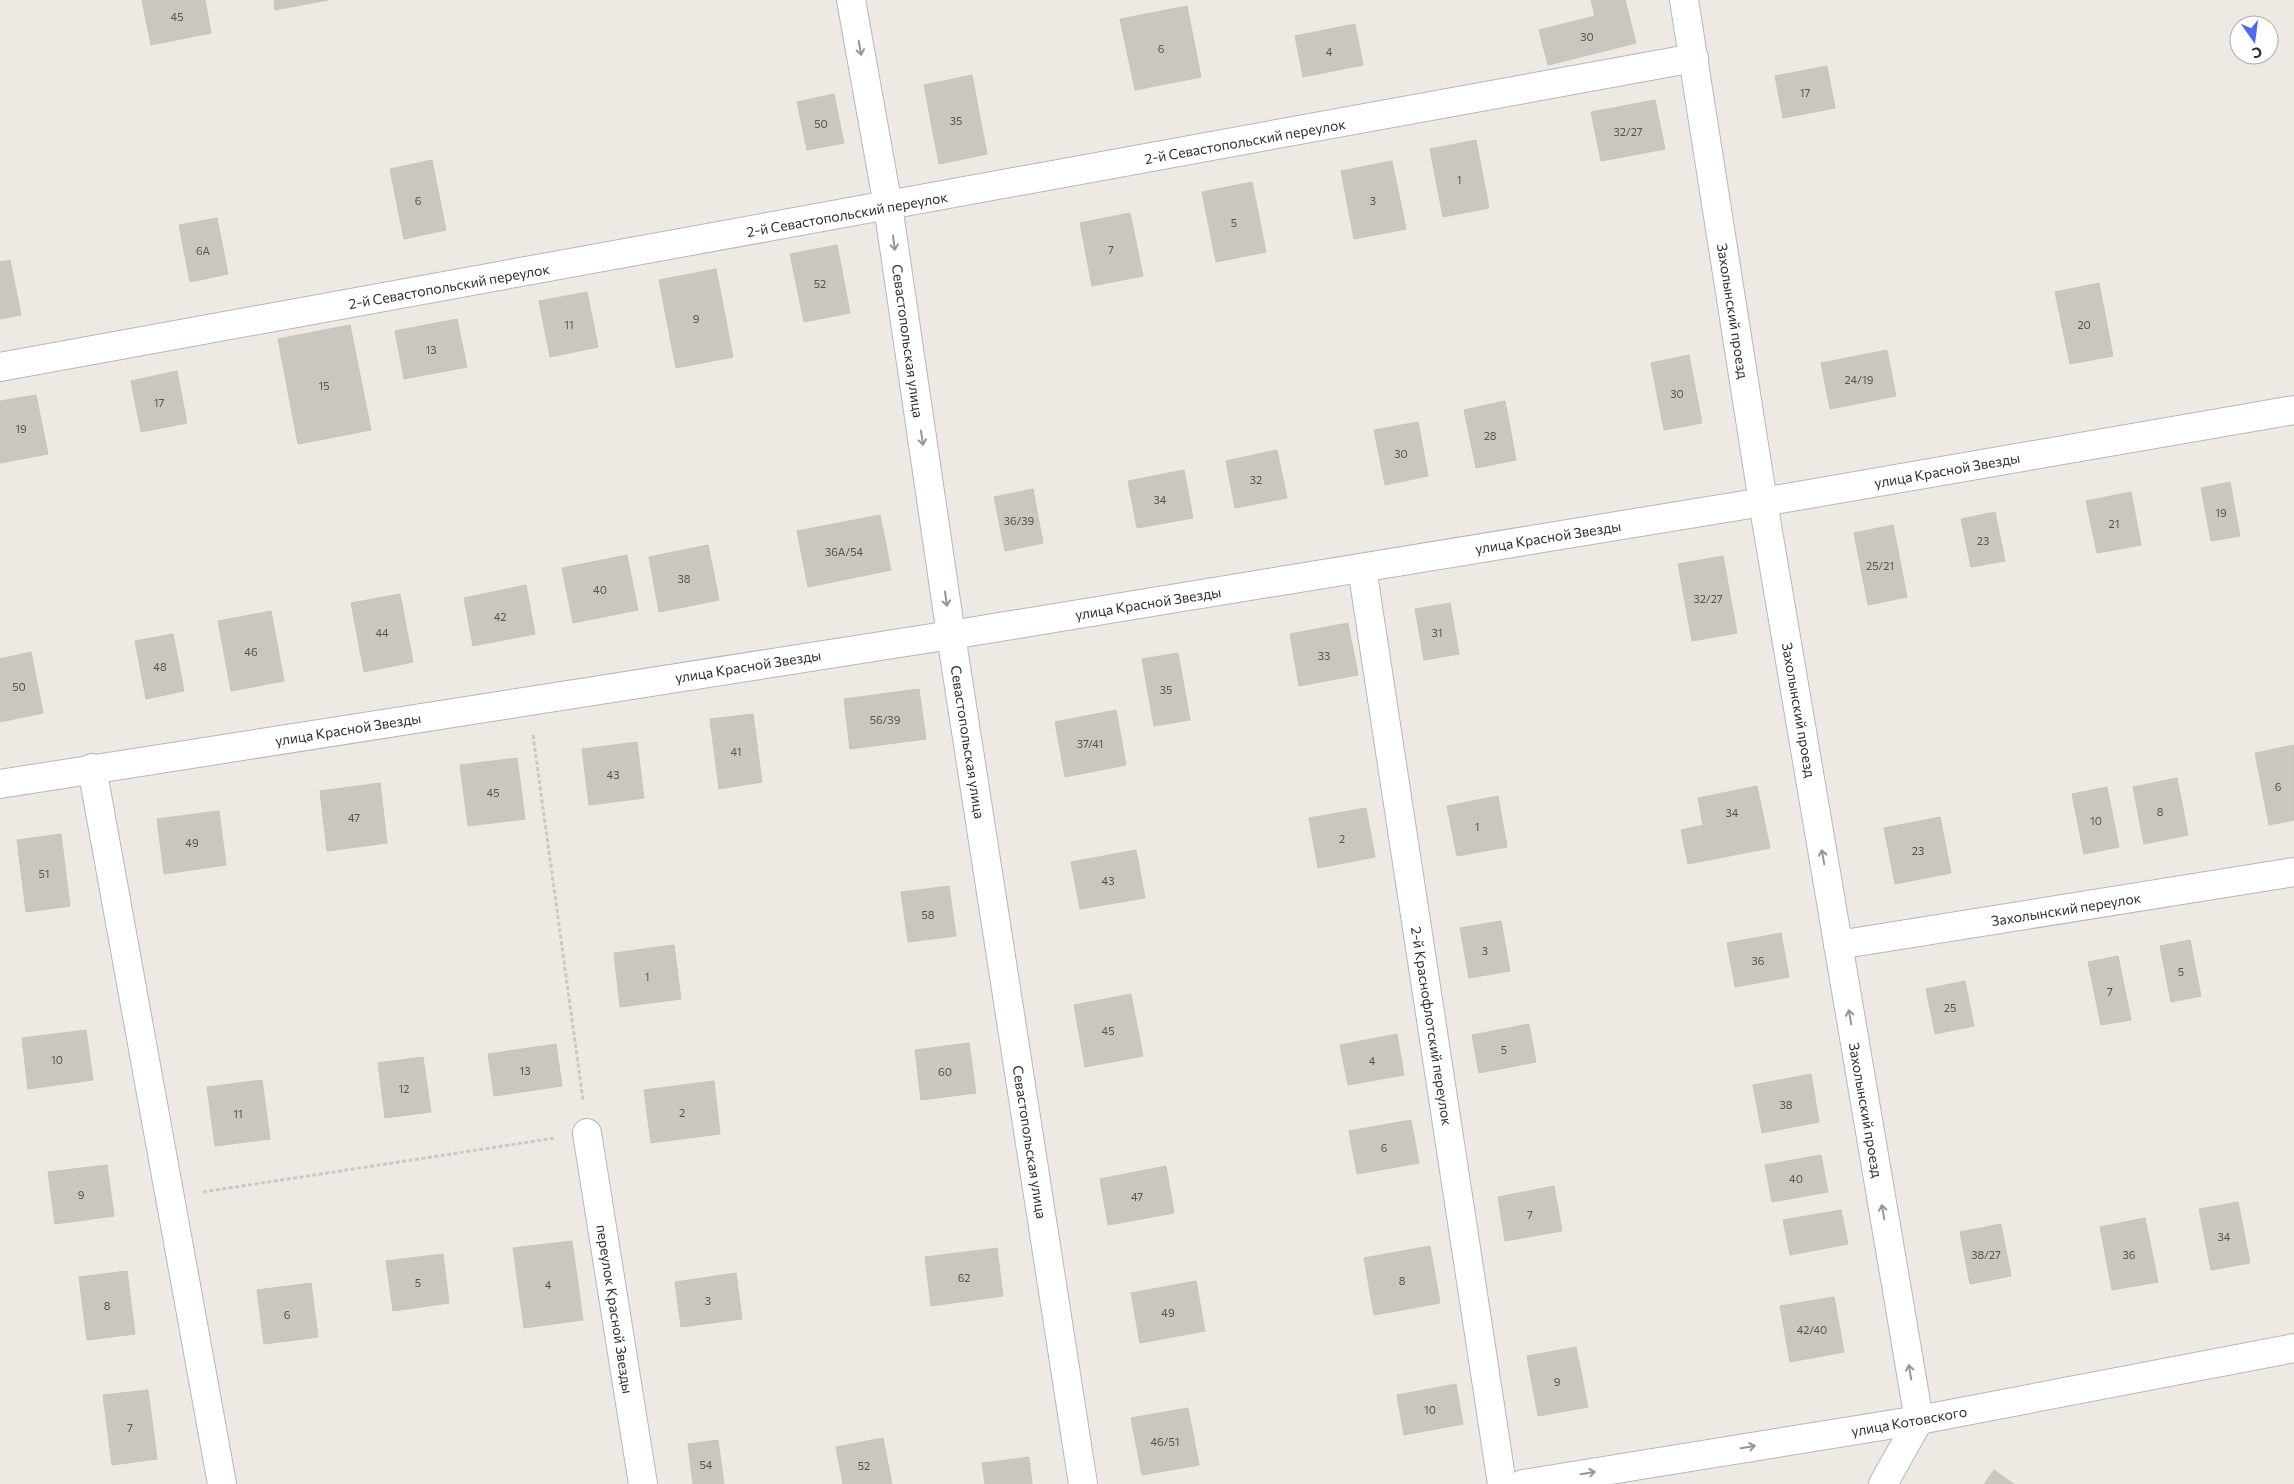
<svg xmlns="http://www.w3.org/2000/svg" width="2294" height="1484" viewBox="0 0 2294 1484" font-family="Commissioner,sans-serif">
<style>
.building{fill:#cac7c0;stroke:#cac4bb}
.lines{fill:none;stroke-linecap:round;stroke-linejoin:round}
.minor-casing{stroke:#b5b7c0;stroke-width:30}
.path{stroke:#c9c9c9;stroke-width:3;stroke-dasharray:4 2.5;stroke-linecap:butt}
.minor{stroke:#fff;stroke-width:28}
.oneway{stroke:#969696}
.labels{text-anchor:middle;dominant-baseline:central;stroke-width:4;stroke-linejoin:round;paint-order:stroke}
.number-label{font-size:11px;fill:#555452}
.street-label{font-size:14px;fill:#2e2e2e;stroke:#fff}
</style>
<rect width="100%" height="100%" fill="#eee9e2"/>
<g class="building">
<path d="M142,0H205L211,33L151,45Z"/>
<path d="M274,0H328L275,10Z"/>
<path d="M1591,0H1625L1636,43L1548,65L1539,30L1595,16Z"/>
<path d="M1187,6L1201,77L1135,90L1120,19Z"/>
<path d="M1355,24L1363,65L1303,77L1295,36Z"/>
<path d="M1827,66L1835,108L1783,118L1775,76Z"/>
<path d="M972,75L987,154L939,164L924,85Z"/>
<path d="M834,94L844,143L807,150L797,102Z"/>
<path d="M1655,100L1665,149L1601,161L1591,112Z"/>
<path d="M1476,140L1489,208L1443,217L1430,149Z"/>
<path d="M432,160L446,230L404,239L390,169Z"/>
<path d="M1392,161L1406,229L1354,239L1341,171Z"/>
<path d="M1252,182L1266,252L1216,262L1202,192Z"/>
<path d="M1130,213L1143,276L1092,286L1080,223Z"/>
<path d="M217,218L228,274L190,282L179,225Z"/>
<path d="M837,245L850,313L804,322L790,254Z"/>
<path d="M10,260L21,315L0,319V262Z"/>
<path d="M716,269L733,357L676,368L659,280Z"/>
<path d="M2099,283L2113,356L2070,364L2055,292Z"/>
<path d="M587,292L598,347L550,357L539,301Z"/>
<path d="M457,319L467,367L404,379L395,331Z"/>
<path d="M350,325L371,430L298,444L278,339Z"/>
<path d="M1887,350L1896,396L1830,409L1821,363Z"/>
<path d="M1689,355L1702,423L1664,430L1651,363Z"/>
<path d="M177,371L187,423L141,432L131,381Z"/>
<path d="M36,395L48,454L0,463V401Z"/>
<path d="M1505,401L1516,460L1476,468L1464,410Z"/>
<path d="M1418,422L1428,476L1385,485L1374,430Z"/>
<path d="M1277,450L1287,498L1235,508L1226,461Z"/>
<path d="M1184,470L1193,518L1137,528L1128,481Z"/>
<path d="M2230,482L2240,536L2211,541L2201,488Z"/>
<path d="M1033,489L1043,543L1005,551L994,497Z"/>
<path d="M2131,492L2141,545L2097,553L2086,501Z"/>
<path d="M1995,512L2005,561L1971,567L1961,519Z"/>
<path d="M880,515L891,570L808,587L797,531Z"/>
<path d="M1893,525L1907,597L1868,605L1854,533Z"/>
<path d="M708,545L719,600L659,612L649,557Z"/>
<path d="M627,555L638,610L573,623L562,568Z"/>
<path d="M1723,556L1737,633L1692,641L1678,564Z"/>
<path d="M526,585L535,634L473,646L464,598Z"/>
<path d="M400,594L413,662L364,672L351,603Z"/>
<path d="M1450,603L1459,654L1424,660L1415,609Z"/>
<path d="M271,611L284,681L231,691L218,621Z"/>
<path d="M1348,623L1358,675L1299,686L1290,634Z"/>
<path d="M173,634L184,691L146,699L135,641Z"/>
<path d="M31,652L43,713L0,722V659Z"/>
<path d="M1178,653L1190,720L1154,726L1142,659Z"/>
<path d="M919,689L926,739L850,749L844,699Z"/>
<path d="M1116,710L1126,765L1065,777L1055,722Z"/>
<path d="M753,714L762,782L719,789L710,719Z"/>
<path d="M637,742L644,798L589,805L582,749Z"/>
<path d="M2294,745V820L2269,825L2255,753Z"/>
<path d="M517,758L525,819L468,826L460,765Z"/>
<path d="M2177,778L2188,835L2144,844L2133,787Z"/>
<path d="M380,783L387,843L327,851L320,791Z"/>
<path d="M1757,786L1770,848L1688,864L1681,830L1703,825L1698,798Z"/>
<path d="M2107,787L2119,847L2084,854L2072,794Z"/>
<path d="M1498,796L1507,847L1457,856L1447,806Z"/>
<path d="M1366,808L1375,857L1318,868L1309,818Z"/>
<path d="M219,811L226,865L164,874L157,819Z"/>
<path d="M1940,817L1951,873L1895,884L1884,828Z"/>
<path d="M61,834L70,906L26,912L17,840Z"/>
<path d="M1136,850L1145,898L1080,909L1071,862Z"/>
<path d="M949,886L956,936L908,942L901,892Z"/>
<path d="M1501,921L1510,971L1469,978L1460,928Z"/>
<path d="M1781,933L1789,977L1735,987L1727,943Z"/>
<path d="M2190,940L2201,996L2171,1002L2160,946Z"/>
<path d="M674,945L681,999L620,1007L614,953Z"/>
<path d="M2118,956L2131,1020L2101,1025L2088,962Z"/>
<path d="M1965,981L1974,1026L1935,1034L1926,989Z"/>
<path d="M1131,994L1143,1056L1085,1067L1074,1005Z"/>
<path d="M1529,1024L1536,1062L1479,1073L1472,1035Z"/>
<path d="M86,1030L93,1080L28,1089L22,1038Z"/>
<path d="M1397,1034L1404,1075L1348,1085L1340,1045Z"/>
<path d="M969,1043L976,1093L921,1100L915,1050Z"/>
<path d="M556,1044L562,1086L494,1096L488,1054Z"/>
<path d="M423,1057L431,1112L385,1118L378,1063Z"/>
<path d="M1811,1074L1819,1122L1762,1133L1753,1085Z"/>
<path d="M262,1080L270,1139L215,1146L207,1087Z"/>
<path d="M714,1081L720,1134L651,1143L644,1090Z"/>
<path d="M1411,1120L1419,1163L1357,1174L1349,1131Z"/>
<path d="M1821,1155L1828,1192L1772,1202L1765,1165Z"/>
<path d="M107,1165L114,1216L55,1224L48,1172Z"/>
<path d="M1166,1166L1174,1213L1108,1225L1100,1179Z"/>
<path d="M1554,1186L1562,1231L1505,1241L1498,1197Z"/>
<path d="M2238,1202L2250,1263L2211,1270L2199,1209Z"/>
<path d="M1841,1210L1848,1244L1790,1255L1783,1220Z"/>
<path d="M2145,1218L2158,1282L2112,1290L2100,1227Z"/>
<path d="M2001,1224L2011,1276L1970,1284L1960,1232Z"/>
<path d="M572,1241L583,1320L524,1328L513,1248Z"/>
<path d="M1430,1246L1440,1303L1374,1315L1364,1258Z"/>
<path d="M997,1248L1003,1296L931,1306L925,1257Z"/>
<path d="M443,1254L449,1303L393,1311L386,1261Z"/>
<path d="M127,1271L135,1334L87,1340L79,1277Z"/>
<path d="M736,1273L742,1319L681,1327L675,1282Z"/>
<path d="M1196,1281L1205,1331L1140,1343L1131,1293Z"/>
<path d="M311,1283L318,1337L264,1344L257,1290Z"/>
<path d="M1834,1297L1844,1352L1790,1362L1780,1306Z"/>
<path d="M1576,1347L1588,1407L1538,1416L1527,1356Z"/>
<path d="M1456,1384L1463,1424L1404,1435L1397,1395Z"/>
<path d="M148,1390L157,1459L112,1465L103,1395Z"/>
<path d="M1188,1408L1199,1465L1142,1475L1131,1418Z"/>
<path d="M883,1438L892,1484H843L836,1447Z"/>
<path d="M718,1440L724,1484H693L688,1444Z"/>
<path d="M1029,1457L1032,1484H985L982,1463Z"/>
<path d="M1994,1470L2014,1484H1984Z"/>
</g>
<g class="lines">
<defs>
<g id="minor">
<path d="M851,0L888,206L951,635L1083,1484"/>
<path d="M1684,0L1763,502L1919,1420"/>
<path d="M0,367L1694,58"/>
<path d="M1362,568L1502,1484"/>
<path d="M92,768L222,1484"/>
<path d="M0,784L951,635L1763,502L2294,410"/>
<path d="M1838,945L2294,872"/>
<path d="M587,1133L643,1484"/>
<path d="M1523,1484L1919,1420L2294,1348"/>
<path d="M1883,1484L1919,1420"/>
</g>
</defs>
<use href="#minor" class="minor-casing"/>
<g class="path">
<path d="M533,735L583,1100"/>
<path d="M203,1192L555,1138"/>
</g>
<use href="#minor" class="minor"/>
</g>
<defs><path id="oneway-shaft" d="M-6 0H5M1.5-3L5.5 0L1.5 3" fill="none" stroke-width="1.6" stroke-linecap="round" stroke-linejoin="round" transform="scale(1.25)"/></defs>
<g class="oneway">
<use href="#oneway-shaft" transform="translate(860 48) rotate(80)"/>
<use href="#oneway-shaft" transform="translate(894 243) rotate(82)"/>
<use href="#oneway-shaft" transform="translate(922 438) rotate(82)"/>
<use href="#oneway-shaft" transform="translate(946 599) rotate(82)"/>
<use href="#oneway-shaft" transform="translate(1823 857) rotate(-100)"/>
<use href="#oneway-shaft" transform="translate(1850 1017) rotate(-100)"/>
<use href="#oneway-shaft" transform="translate(1883 1212) rotate(-100)"/>
<use href="#oneway-shaft" transform="translate(1910 1372) rotate(-100)"/>
<use href="#oneway-shaft" transform="translate(1748 1447) rotate(-9)"/>
<use href="#oneway-shaft" transform="translate(1588 1473) rotate(-9)"/>
</g>
<g class="labels">
<g class="number-label">
<text x="177" y="16">45</text>
<text x="1587" y="36">30</text>
<text x="1161" y="48">6</text>
<text x="1329" y="51">4</text>
<text x="1805" y="92">17</text>
<text x="956" y="120">35</text>
<text x="821" y="123">50</text>
<text x="1628" y="131">32/27</text>
<text x="1459" y="179">1</text>
<text x="418" y="200">6</text>
<text x="1373" y="200">3</text>
<text x="1234" y="222">5</text>
<text x="1111" y="249">7</text>
<text x="203" y="250">6А</text>
<text x="820" y="283">52</text>
<text x="696" y="318">9</text>
<text x="569" y="324">11</text>
<text x="2084" y="324">20</text>
<text x="431" y="349">13</text>
<text x="1859" y="379">24/19</text>
<text x="324" y="385">15</text>
<text x="1677" y="393">30</text>
<text x="159" y="402">17</text>
<text x="21" y="428">19</text>
<text x="1490" y="435">28</text>
<text x="1401" y="453">30</text>
<text x="1256" y="479">32</text>
<text x="1160" y="499">34</text>
<text x="2221" y="512">19</text>
<text x="1019" y="520">36/39</text>
<text x="2114" y="523">21</text>
<text x="1983" y="540">23</text>
<text x="844" y="551">36А/54</text>
<text x="1880" y="565">25/21</text>
<text x="684" y="578">38</text>
<text x="600" y="589">40</text>
<text x="1708" y="598">32/27</text>
<text x="500" y="616">42</text>
<text x="382" y="632">44</text>
<text x="1437" y="632">31</text>
<text x="251" y="651">46</text>
<text x="1324" y="655">33</text>
<text x="160" y="666">48</text>
<text x="19" y="686">50</text>
<text x="1166" y="689">35</text>
<text x="885" y="719">56/39</text>
<text x="1090" y="743">37/41</text>
<text x="736" y="751">41</text>
<text x="613" y="774">43</text>
<text x="2278" y="786">6</text>
<text x="493" y="792">45</text>
<text x="2160" y="811">8</text>
<text x="1732" y="812">34</text>
<text x="354" y="817">47</text>
<text x="2096" y="820">10</text>
<text x="1477" y="826">1</text>
<text x="1342" y="838">2</text>
<text x="192" y="842">49</text>
<text x="1918" y="850">23</text>
<text x="44" y="873">51</text>
<text x="1108" y="880">43</text>
<text x="928" y="914">58</text>
<text x="1485" y="950">3</text>
<text x="1758" y="960">36</text>
<text x="2181" y="971">5</text>
<text x="647" y="976">1</text>
<text x="2110" y="991">7</text>
<text x="1950" y="1007">25</text>
<text x="1108" y="1030">45</text>
<text x="1504" y="1049">5</text>
<text x="57" y="1059">10</text>
<text x="1372" y="1060">4</text>
<text x="525" y="1070">13</text>
<text x="945" y="1071">60</text>
<text x="404" y="1088">12</text>
<text x="1786" y="1104">38</text>
<text x="682" y="1112">2</text>
<text x="238" y="1113">11</text>
<text x="1384" y="1147">6</text>
<text x="1796" y="1178">40</text>
<text x="81" y="1194">9</text>
<text x="1137" y="1196">47</text>
<text x="1530" y="1214">7</text>
<text x="2224" y="1236">34</text>
<text x="1986" y="1254">38/27</text>
<text x="2129" y="1254">36</text>
<text x="964" y="1277">62</text>
<text x="1402" y="1280">8</text>
<text x="418" y="1282">5</text>
<text x="548" y="1284">4</text>
<text x="708" y="1300">3</text>
<text x="107" y="1305">8</text>
<text x="1168" y="1312">49</text>
<text x="287" y="1314">6</text>
<text x="1812" y="1329">42/40</text>
<text x="1557" y="1381">9</text>
<text x="1430" y="1409">10</text>
<text x="130" y="1427">7</text>
<text x="1165" y="1441">46/51</text>
<text x="706" y="1464">54</text>
<text x="864" y="1465">52</text>
</g>
<g class="street-label">
<text transform="translate(1245 141) rotate(-10)">2-й Севастопольский переулок</text>
<text transform="translate(847 214) rotate(-10)">2-й Севастопольский переулок</text>
<text transform="translate(449 286) rotate(-10)">2-й Севастопольский переулок</text>
<text transform="translate(1733 311) rotate(81)">Захолынский проезд</text>
<text transform="translate(908 341) rotate(82)">Севастопольская улица</text>
<text transform="translate(1947 470) rotate(-10)">улица Красной Звезды</text>
<text transform="translate(1548 537) rotate(-9)">улица Красной Звезды</text>
<text transform="translate(1148 603) rotate(-9)">улица Красной Звезды</text>
<text transform="translate(748 666) rotate(-9)">улица Красной Звезды</text>
<text transform="translate(1799 710) rotate(80)">Захолынский проезд</text>
<text transform="translate(348 729) rotate(-9)">улица Красной Звезды</text>
<text transform="translate(968 742) rotate(81)">Севастопольская улица</text>
<text transform="translate(2066 909) rotate(-9)">Захолынский переулок</text>
<text transform="translate(1432 1026) rotate(81)">2-й Краснофлотский переулок</text>
<text transform="translate(1866 1110) rotate(80)">Захолынский проезд</text>
<text transform="translate(1030 1142) rotate(81)">Севастопольская улица</text>
<text transform="translate(615 1309) rotate(81)">переулок Красной Звезды</text>
<text transform="translate(1909 1421) rotate(-10)">улица Котовского</text>
</g>
</g>
<g transform="translate(2254 40) rotate(166)"><circle r="24" fill="#ffffff" stroke="#ababab"/>
<path d="M0-4L9 19L0 12L-9 19Z" fill="#4e6aee"/>
<text y="-8" font-size="14" font-weight="bold" text-anchor="middle" fill="#2e2e2e">С</text>
</g>
</svg>
